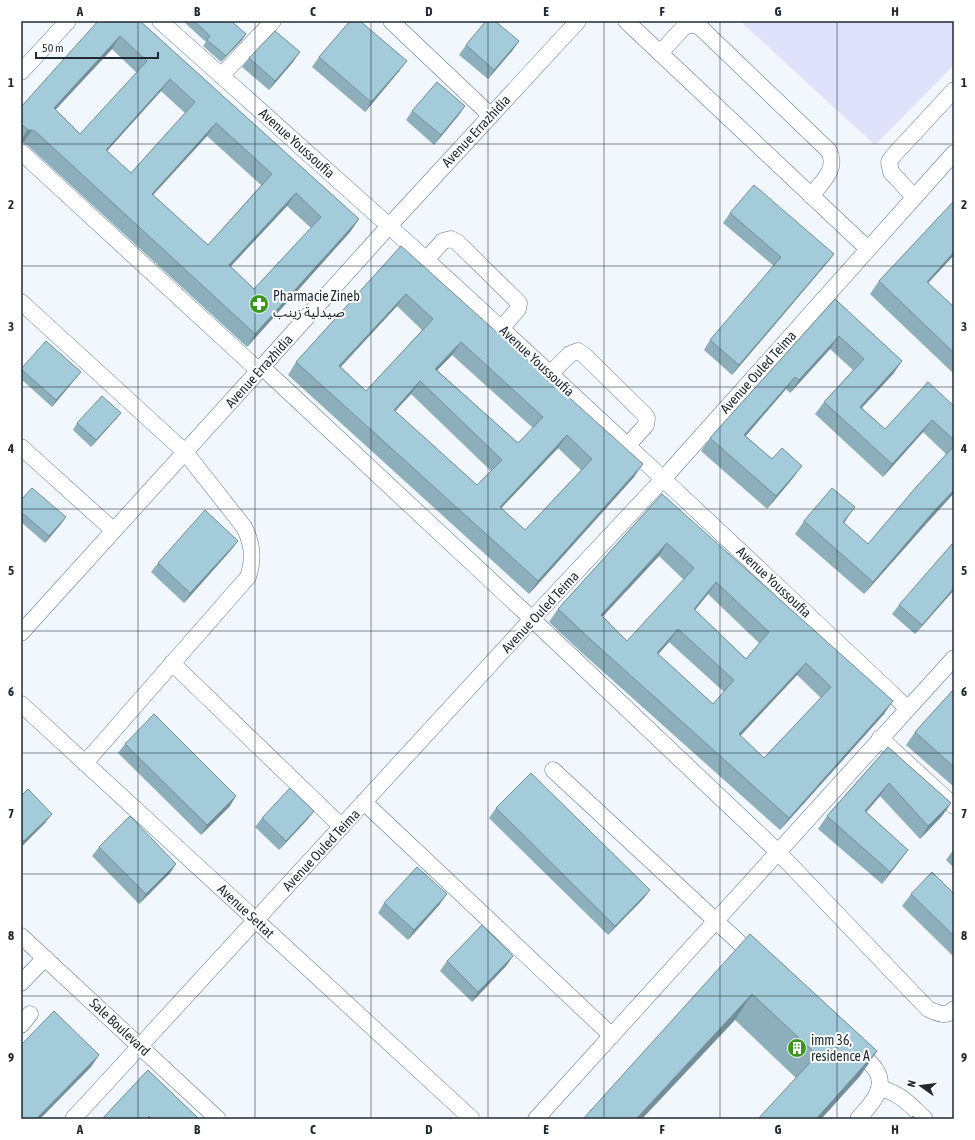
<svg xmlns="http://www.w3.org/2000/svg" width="975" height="1140" viewBox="0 0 975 1140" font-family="'Asap Condensed','Noto Sans Arabic',sans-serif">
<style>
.green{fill:#e0e2fb}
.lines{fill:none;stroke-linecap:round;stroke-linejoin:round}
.minor-casing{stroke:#5d788d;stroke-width:17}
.minor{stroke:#fff;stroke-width:16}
.wall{fill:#8dafbb;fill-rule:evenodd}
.shaded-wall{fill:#738e98}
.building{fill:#a4cbd9;stroke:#738e98;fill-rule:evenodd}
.grid{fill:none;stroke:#1f2a33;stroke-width:1;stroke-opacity:0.55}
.labels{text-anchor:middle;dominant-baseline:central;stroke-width:4;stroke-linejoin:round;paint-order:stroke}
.street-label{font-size:14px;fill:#1f2a33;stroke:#fff}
.poi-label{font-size:14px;fill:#1f2a33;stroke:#fff;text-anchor:start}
.neatline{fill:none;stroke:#1f2a33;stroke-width:1.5}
.grid-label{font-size:13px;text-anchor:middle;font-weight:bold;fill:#1f2a33}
</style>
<rect width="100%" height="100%" fill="#f1f7fc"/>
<path class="green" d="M740,21H954V65L875,145Z"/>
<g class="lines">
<defs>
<g id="minor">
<path d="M160,21C236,89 313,157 388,225C563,384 735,546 907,708"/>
<path d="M391,21L490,115"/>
<path d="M626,21L868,249"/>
<path d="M660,53L684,27L692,24L700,27L829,151C838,169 822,182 811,196"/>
<path d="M21,72L68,21"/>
<path d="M221,76L273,21"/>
<path d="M21,152L259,371"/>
<path d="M914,197L891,172L889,162L893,156L954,90"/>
<path d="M426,260L443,241L451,239L457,242L519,303L518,309L501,329"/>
<path d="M21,302L185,452L244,527C253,544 254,559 248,577L85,763"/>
<path d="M262,367L532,619L778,852L928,1009C937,1013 946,1018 954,1009"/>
<path d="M550,374L570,354L578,351L584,355L645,415L647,418L646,425L628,445"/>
<path d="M21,447L113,530"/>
<path d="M21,633L262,367L389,226L578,21"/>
<path d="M172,663L342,827"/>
<path d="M21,704L472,1119"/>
<path d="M880,738L954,806"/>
<path d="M553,770L757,959"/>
<path d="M365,803L612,1036"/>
<path d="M21,936L218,1119"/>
<path d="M21,983L45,958"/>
<path d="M21,1025L30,1014"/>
<path d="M853,1048C860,1054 872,1063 876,1070C888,1089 869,1106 858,1119"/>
<path d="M879,1088C901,1093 910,1105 925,1119"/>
<path d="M73,1119L532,619L664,478L954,153"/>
<path d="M536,1119L954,658"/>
</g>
</defs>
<use href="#minor" class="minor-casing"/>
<use href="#minor" class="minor"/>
</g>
<g class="wall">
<path d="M140,21L359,219L350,232L247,347L27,145L23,143H21V107ZM112,49L137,73L80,134L55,110ZM161,91L185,113L131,173L107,151ZM207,136L261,185L208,245L153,195ZM287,206L311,228L254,289L230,266Z"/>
<path d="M183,21H231L246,34L242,40L221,62L203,46L206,42Z"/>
<path d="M519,41L512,51L488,79L459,55L466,45Z"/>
<path d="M319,57L400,70L365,112L312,67Z"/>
<path d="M249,58L293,62L269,90L242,67Z"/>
<path d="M465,106L458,116L434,145L406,120L412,111Z"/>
<path d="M954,201V255L928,283L954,307V374L870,294L879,281Z"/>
<path d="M730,213L834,254L827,263L732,375L704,350L710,340L774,266L723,223Z"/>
<path d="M401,246L634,477L529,594L288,375L296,362ZM397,306L422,330L366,391L341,367ZM452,355L533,428L518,443L437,370ZM411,394L491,471L477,485L395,411ZM558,448L581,470L525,530L501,508Z"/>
<path d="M835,299L902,361L893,374L862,408L885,429L954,406V493L926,524L864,594L795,534L804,521L846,520L844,523L868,544L946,454L923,432L883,477L815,414L824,402L853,370L830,349L790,393L786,389L746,436L793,478L767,509L701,451L710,438Z"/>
<path d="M21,369L81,372L76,378L52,407L21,379Z"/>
<path d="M121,413L116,419L91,447L73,430L77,423Z"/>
<path d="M662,494L884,714L780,830L581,652L549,622L558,609ZM659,556L684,580L627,641L602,617ZM708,594L759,643L746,659L695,610ZM669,642L724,692L713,704L658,654ZM797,675L821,698L764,758L740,736Z"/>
<path d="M21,500L66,517L61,524L45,543L21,522Z"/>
<path d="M238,541L231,550L184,603L151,572L158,563Z"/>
<path d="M954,590L915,634L892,614L899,605Z"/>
<path d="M954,689V787L906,745L915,732Z"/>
<path d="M125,744L230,806L201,835L118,753Z"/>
<path d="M888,747L951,803L942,816L920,839L880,796L866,812L908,850L899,862L882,884L818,829L827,816Z"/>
<path d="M21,796L45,823L21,847Z"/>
<path d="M496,808L650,890L643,899L608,935L489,818Z"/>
<path d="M314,811L307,820L279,850L255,827L262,818Z"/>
<path d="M99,847L170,873L139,904L92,856Z"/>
<path d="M954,849V868L946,860Z"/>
<path d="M911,894H954V957L902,906Z"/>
<path d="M384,903L440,904L408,940L378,913Z"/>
<path d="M750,934L877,1051L860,1076L821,1119H758L796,1078L735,1020Z"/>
<path d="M513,956L506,966L472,1002L440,971L447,961Z"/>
<path d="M148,1070L199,1119H102Z"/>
</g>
<g class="shaded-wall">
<path d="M246,34L242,40L221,62L226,56Z"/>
<path d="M120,36L112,49L45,121L54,108Z"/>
<path d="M519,41L512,51L488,79L494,70Z"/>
<path d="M300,52L293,62L269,90L275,81Z"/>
<path d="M407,61L400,70L365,112L371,102Z"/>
<path d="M170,79L161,91L97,162L106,150Z"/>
<path d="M465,106L458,116L434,145L441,135Z"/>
<path d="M216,123L207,136L143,206L152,194Z"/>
<path d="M28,130H32L23,143H21V140Z"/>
<path d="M296,193L287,206L220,278L229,265Z"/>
<path d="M359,219L350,232L247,347L255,334Z"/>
<path d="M954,252V255L918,294L927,282Z"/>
<path d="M834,254L827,263L732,375L739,365Z"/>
<path d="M406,294L397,306L330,378L339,366Z"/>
<path d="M839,336L830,349L790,393L799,380Z"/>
<path d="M461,342L452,355L427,381L435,369Z"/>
<path d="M902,361L893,374L851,419L860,407Z"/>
<path d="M81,372L76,378L52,407L56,400Z"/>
<path d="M795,377L786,389L736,447L744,435Z"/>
<path d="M420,381L411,394L385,422L394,410Z"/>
<path d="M121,413L116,419L91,447L96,440Z"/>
<path d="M932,420L923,432L883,477L892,464Z"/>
<path d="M567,435L558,448L491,519L500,507Z"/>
<path d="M643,464L634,477L529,594L538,581Z"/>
<path d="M802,466L793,478L767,509L776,496Z"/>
<path d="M954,490V493L926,524L864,594L873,582L934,511Z"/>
<path d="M855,507L846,520L834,535L843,522Z"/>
<path d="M66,517L61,524L45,543L49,536Z"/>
<path d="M238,541L231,550L184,603L190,593Z"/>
<path d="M667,543L659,556L592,628L601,615Z"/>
<path d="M716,582L708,594L685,622L694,609Z"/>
<path d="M954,588V590L915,634L922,625Z"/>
<path d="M678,629L669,642L648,666L657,653Z"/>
<path d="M806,663L797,675L730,747L739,734Z"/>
<path d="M893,701L884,714L780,830L789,818Z"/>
<path d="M889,783L880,796L856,824L865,811Z"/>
<path d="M236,796L230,806L201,835L207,825Z"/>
<path d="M951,803L942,816L920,839L928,826Z"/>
<path d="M314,811L307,820L279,850L286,841Z"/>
<path d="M52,814L45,823L21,847V845L24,841Z"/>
<path d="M908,850L899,862L882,884L890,872Z"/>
<path d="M176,864L170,873L139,904L146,894Z"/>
<path d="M650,890L643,899L608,935L615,926Z"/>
<path d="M447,894L440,904L408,940L414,930Z"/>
<path d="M513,956L506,966L472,1002L478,992Z"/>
<path d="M752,994L735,1020L642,1119H636Z"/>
<path d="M877,1051L860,1076L821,1119H816Z"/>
<path d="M99,1055L91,1067L40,1119H36Z"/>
</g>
<g class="building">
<path d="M98,21H140L359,219L255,334L36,132L32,130H28L21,124V107ZM120,36L147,61L80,134L54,108ZM170,79L195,102L131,173L106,150ZM216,123L272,174L208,245L152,194ZM296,193L321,217L254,289L229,265Z"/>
<path d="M194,21H231L246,34L226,56L207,40L210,36Z"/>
<path d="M350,21H360L407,61L371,102L319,57Z"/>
<path d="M486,21H495L519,41L494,70L466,45Z"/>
<path d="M275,31L300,52L275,81L249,58Z"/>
<path d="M437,82L465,106L441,135L412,111Z"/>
<path d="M754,185L834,254L739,365L710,340L781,257L730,213Z"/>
<path d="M954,201V252L927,282L954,307V353L879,281Z"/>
<path d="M401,246L643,464L538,581L296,362ZM406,294L433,319L366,391L339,366ZM461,342L543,417L518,443L435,369ZM420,381L502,460L477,485L394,410ZM567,435L592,459L525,530L500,507Z"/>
<path d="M835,299L902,361L860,407L885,429L928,382L954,406V440L932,420L892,464L824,402L864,359L839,336L799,380L795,377L744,435L772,459L782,448L802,466L776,496L710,438Z"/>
<path d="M46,341L81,372L56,400L21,369Z"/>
<path d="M102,396L121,413L96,440L77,423Z"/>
<path d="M954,446V490L934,511L873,582L804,521L832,488L855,507L843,522L868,544L917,486Z"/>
<path d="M32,488L66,517L49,536L21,512V500Z"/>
<path d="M662,494L893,701L789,818L590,639L558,609ZM667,543L694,568L627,641L601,615ZM716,582L769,632L746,659L694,609ZM678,629L734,680L713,704L657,653ZM806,663L831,687L764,758L739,734Z"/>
<path d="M205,510L238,541L190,593L158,563Z"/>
<path d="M952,544L954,546V588L922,625L899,605Z"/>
<path d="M954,689V726L953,727L954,728V767L915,732Z"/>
<path d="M154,714L236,796L207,825L125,744Z"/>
<path d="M888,747L951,803L928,826L889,783L865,811L908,850L890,872L827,816Z"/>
<path d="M531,773L650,890L615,926L496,808Z"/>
<path d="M290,788L314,811L286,841L262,818Z"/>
<path d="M28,789L52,814L24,841L21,838V796Z"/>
<path d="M130,816L176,864L146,894L99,847Z"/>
<path d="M417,867L447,894L414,930L384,903Z"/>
<path d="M932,872L954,894V936L911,894Z"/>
<path d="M482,925L513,956L478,992L447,961Z"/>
<path d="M750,934L877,1051L816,1119H758L817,1055L752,994L636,1119H583Z"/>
<path d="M54,1011L99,1055L36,1119H21V1045Z"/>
<path d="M148,1070L199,1119H152L149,1116L146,1119H102Z"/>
<path d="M913,1116L916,1119H911Z"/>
</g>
<path class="grid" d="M138,21V1119M255,21V1119M371,21V1119M488,21V1119M604,21V1119M720,21V1119M837,21V1119M21,144H954M21,266H954M21,387H954M21,509H954M21,631H954M21,753H954M21,874H954M21,996H954"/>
<defs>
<symbol id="pharmacy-disc" viewBox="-11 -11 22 22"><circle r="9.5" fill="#37981c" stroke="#fff"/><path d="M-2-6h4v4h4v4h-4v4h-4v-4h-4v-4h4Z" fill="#fff"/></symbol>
<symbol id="building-disc" viewBox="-11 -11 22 22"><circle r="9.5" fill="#37981c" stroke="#fff"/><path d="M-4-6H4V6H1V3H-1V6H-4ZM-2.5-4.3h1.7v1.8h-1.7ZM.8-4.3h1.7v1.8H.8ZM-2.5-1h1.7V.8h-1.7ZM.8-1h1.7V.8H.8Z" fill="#fff"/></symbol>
</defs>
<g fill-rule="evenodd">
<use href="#pharmacy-disc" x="248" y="293" width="22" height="22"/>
<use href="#building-disc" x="786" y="1037" width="22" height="22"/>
</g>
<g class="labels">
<g class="street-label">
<text transform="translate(476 131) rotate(-47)">Avenue Errazhidia</text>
<text transform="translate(297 143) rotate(42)">Avenue Youssoufia</text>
<text transform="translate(537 361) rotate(43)">Avenue Youssoufia</text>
<text transform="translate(259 371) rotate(-48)">Avenue Errazhidia</text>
<text transform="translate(758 372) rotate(-48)">Avenue Ouled Teima</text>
<text transform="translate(774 582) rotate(43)">Avenue Youssoufia</text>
<text transform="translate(540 612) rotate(-47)">Avenue Ouled Teima</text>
<text transform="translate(321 850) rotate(-47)">Avenue Ouled Teima</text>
<text transform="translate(246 911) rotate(43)">Avenue Settat</text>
<text transform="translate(120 1027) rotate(43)">Sale Boulevard</text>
</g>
<g class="poi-label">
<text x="273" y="296">Pharmacie Zineb<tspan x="273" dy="16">صيدلية زينب</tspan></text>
<text x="811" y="1040">imm 36,<tspan x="811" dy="16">residence A</tspan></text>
</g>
</g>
<rect width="975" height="1140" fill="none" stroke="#ffffff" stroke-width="44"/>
<g transform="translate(921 1086) rotate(284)" stroke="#ffffff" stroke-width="3" paint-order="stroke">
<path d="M0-3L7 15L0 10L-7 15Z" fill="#1f2a33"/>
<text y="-6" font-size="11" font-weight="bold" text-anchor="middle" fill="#1f2a33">N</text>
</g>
<path d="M36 52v6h122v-6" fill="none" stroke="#1f2a33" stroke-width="2"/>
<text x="42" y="52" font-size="12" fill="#1f2a33" stroke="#ffffff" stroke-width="3" paint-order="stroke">50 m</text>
<rect x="22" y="22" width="931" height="1096" class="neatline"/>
<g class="grid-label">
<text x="80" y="16">A</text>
<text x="197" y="16">B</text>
<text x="313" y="16">C</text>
<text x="429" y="16">D</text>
<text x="546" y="16">E</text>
<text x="662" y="16">F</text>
<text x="778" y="16">G</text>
<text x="895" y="16">H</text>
<text x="11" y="87">1</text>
<text x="964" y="87">1</text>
<text x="11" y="209">2</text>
<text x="964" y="209">2</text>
<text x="11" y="331">3</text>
<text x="964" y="331">3</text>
<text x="11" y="453">4</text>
<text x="964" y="453">4</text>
<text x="11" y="575">5</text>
<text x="964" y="575">5</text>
<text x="11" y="696">6</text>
<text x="964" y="696">6</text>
<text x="11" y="818">7</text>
<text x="964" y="818">7</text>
<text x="11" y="940">8</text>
<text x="964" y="940">8</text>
<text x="11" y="1062">9</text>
<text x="964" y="1062">9</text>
<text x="80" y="1134">A</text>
<text x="197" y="1134">B</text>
<text x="313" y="1134">C</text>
<text x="429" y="1134">D</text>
<text x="546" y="1134">E</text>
<text x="662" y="1134">F</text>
<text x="778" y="1134">G</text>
<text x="895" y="1134">H</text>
</g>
</svg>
